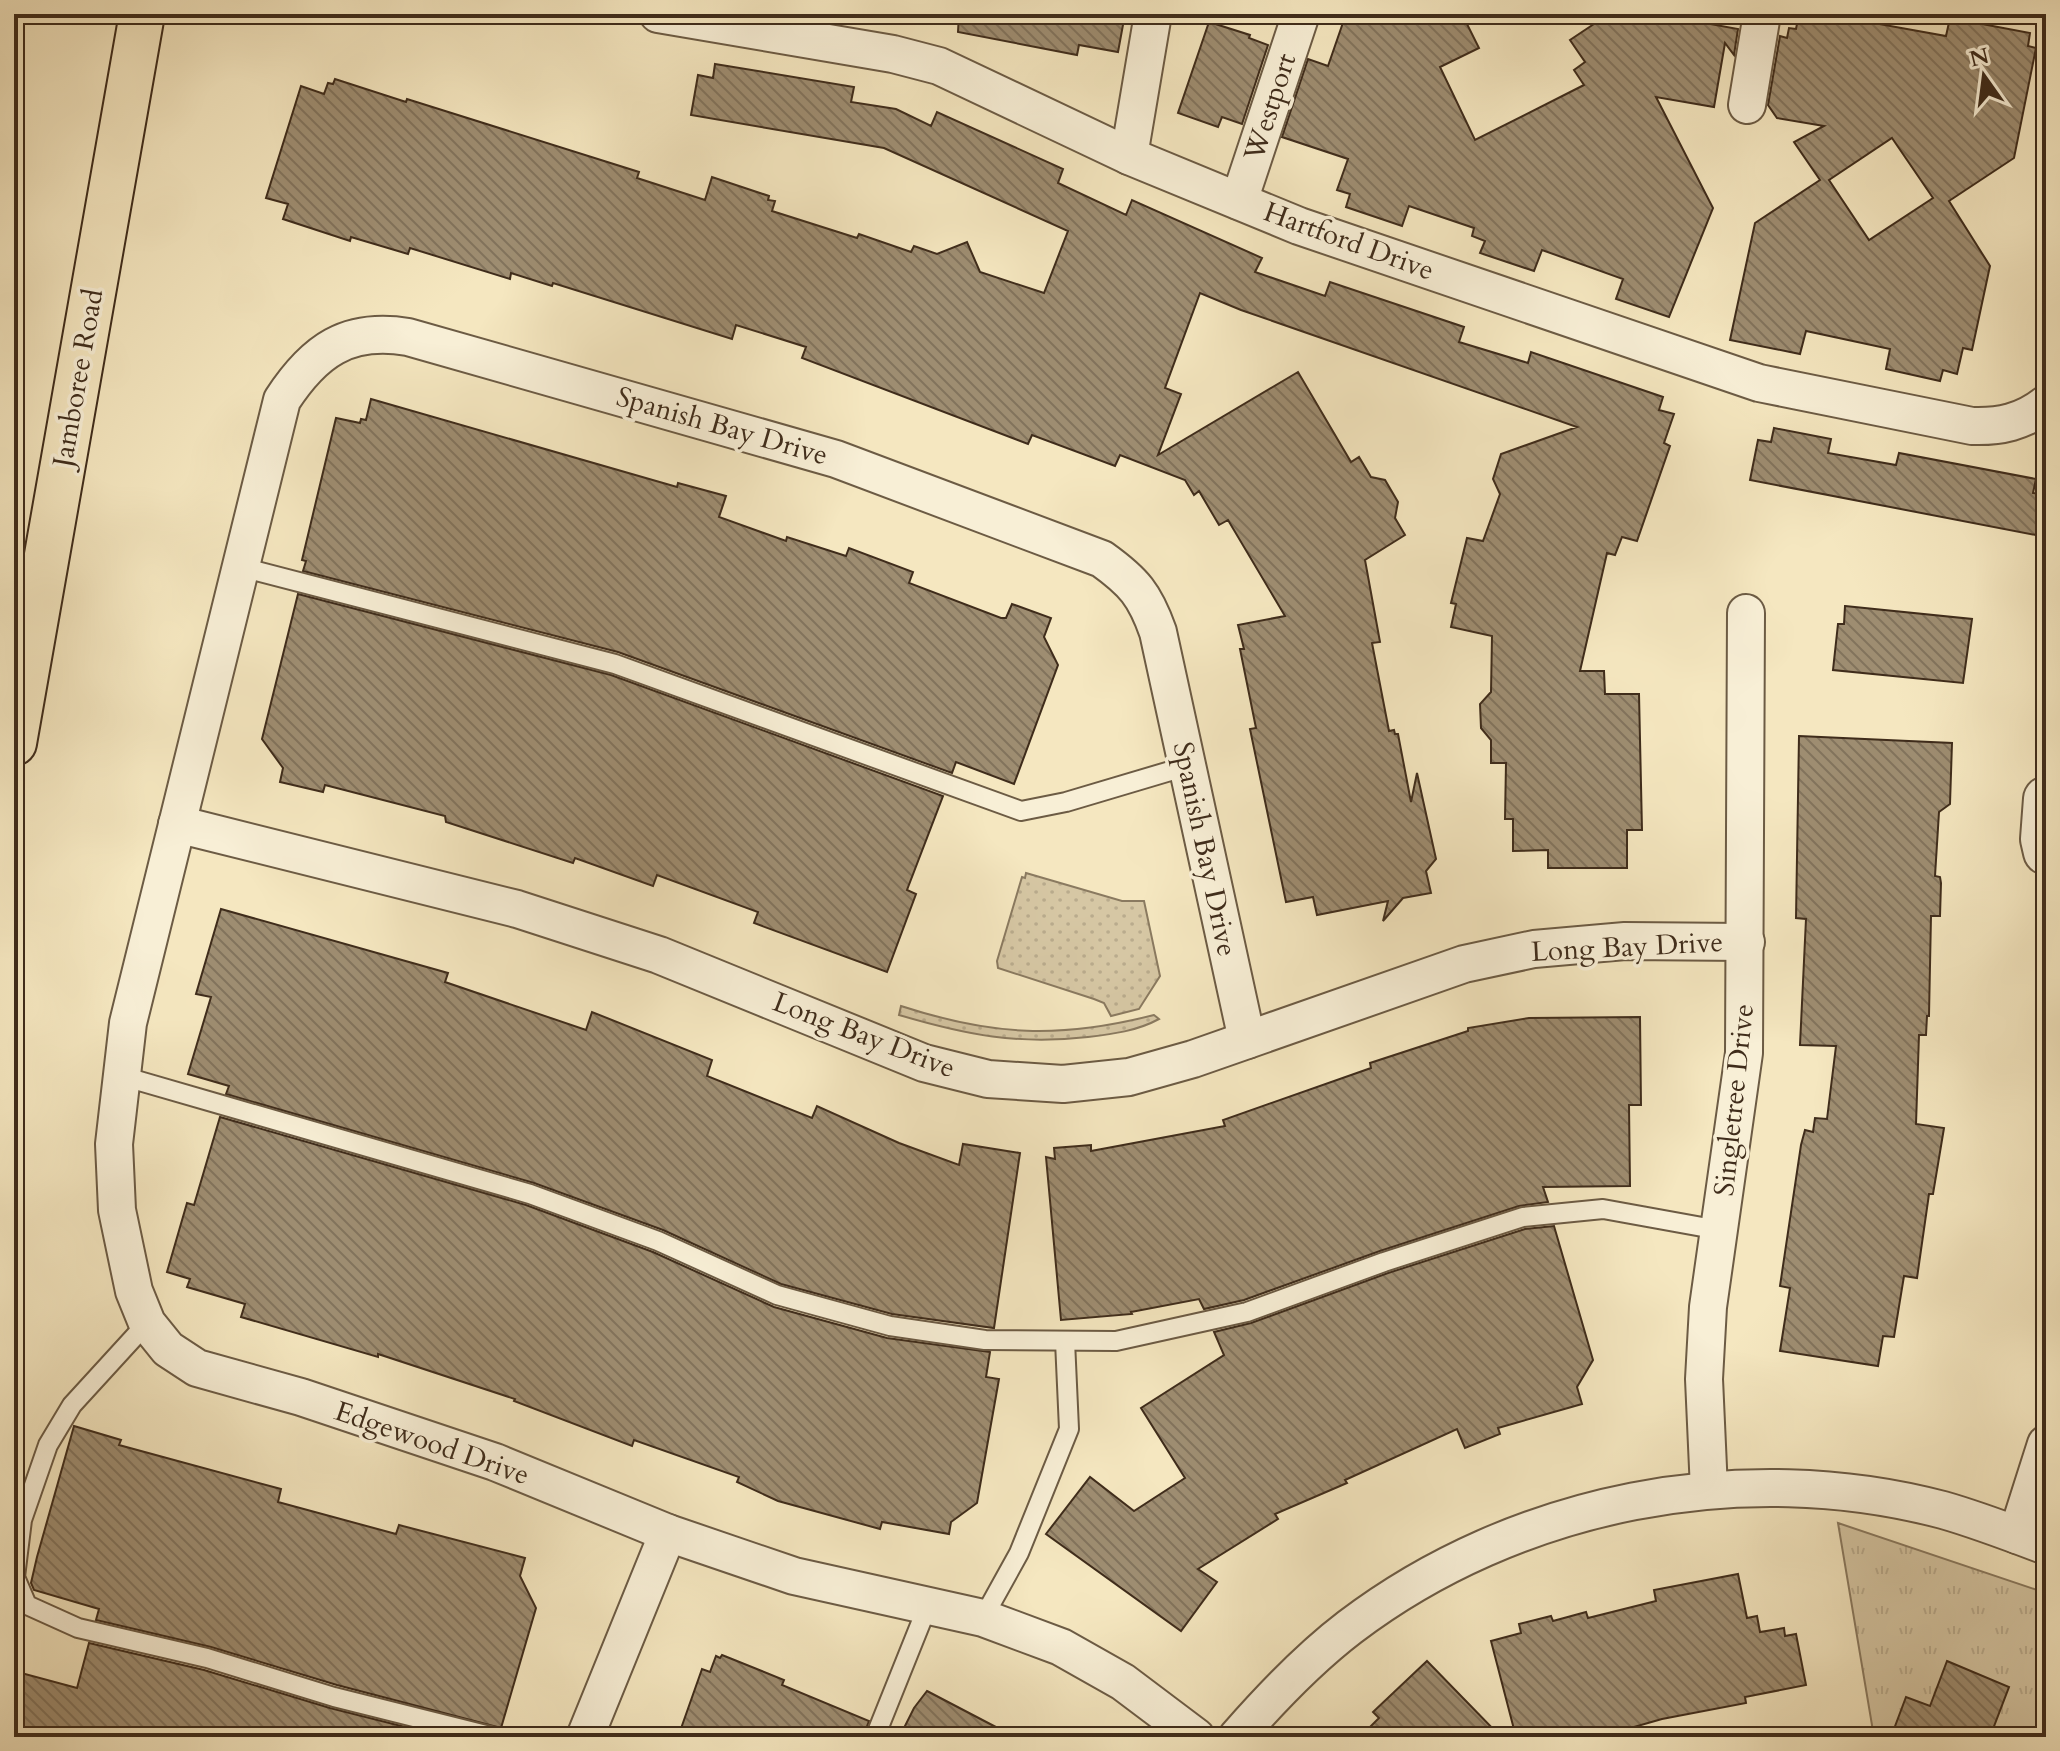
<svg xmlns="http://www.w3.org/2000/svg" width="2060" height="1751" viewBox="0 0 2060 1751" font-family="Cardo,serif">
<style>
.grass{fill:url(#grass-dots);stroke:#8a7a60;stroke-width:2}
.park{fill:url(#park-tufts);stroke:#8a7a60;stroke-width:2}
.building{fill:url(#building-back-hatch);stroke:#3f2c1b;stroke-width:2;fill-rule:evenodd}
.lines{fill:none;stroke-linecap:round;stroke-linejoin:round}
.service-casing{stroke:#6c5b44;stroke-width:22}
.minor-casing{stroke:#6c5b44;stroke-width:40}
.tertiary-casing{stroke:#6c5b44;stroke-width:48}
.primary-casing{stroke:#3f2c1b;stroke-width:48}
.service{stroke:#f8efd6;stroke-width:18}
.minor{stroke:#f8efd6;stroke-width:36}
.tertiary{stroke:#f8efd6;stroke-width:44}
.primary{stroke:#f5e7c0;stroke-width:44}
.labels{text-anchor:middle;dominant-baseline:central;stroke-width:7;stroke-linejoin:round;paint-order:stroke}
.street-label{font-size:28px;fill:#3f2c1b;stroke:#f8efd6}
</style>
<defs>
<pattern id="grass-dots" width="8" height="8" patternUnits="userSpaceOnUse" patternTransform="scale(2)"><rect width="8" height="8" fill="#d6c7a4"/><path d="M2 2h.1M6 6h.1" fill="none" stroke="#b9ab8d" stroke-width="1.8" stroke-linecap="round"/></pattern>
<pattern id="park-tufts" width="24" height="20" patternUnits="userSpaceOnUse" patternTransform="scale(2)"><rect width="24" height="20" fill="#d6c7a4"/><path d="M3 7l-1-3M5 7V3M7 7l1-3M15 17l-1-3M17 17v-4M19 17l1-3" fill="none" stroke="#b9ab8d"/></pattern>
<pattern id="building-back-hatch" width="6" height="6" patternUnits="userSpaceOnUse" patternTransform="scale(2)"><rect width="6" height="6" fill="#9e8d71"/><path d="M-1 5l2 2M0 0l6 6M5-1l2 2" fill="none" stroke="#82735c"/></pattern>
</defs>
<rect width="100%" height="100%" fill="#f5e7c0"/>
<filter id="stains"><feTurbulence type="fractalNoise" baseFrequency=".0025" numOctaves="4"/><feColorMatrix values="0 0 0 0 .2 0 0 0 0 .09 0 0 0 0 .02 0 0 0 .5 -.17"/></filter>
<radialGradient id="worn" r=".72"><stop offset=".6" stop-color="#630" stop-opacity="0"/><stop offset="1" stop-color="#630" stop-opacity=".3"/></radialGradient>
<g class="grass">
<path d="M1026,873L1122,901H1144L1160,976L1139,1009L1111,1016L1104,1003L1094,999L998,968L997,961L1022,877L1025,878Z"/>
<path d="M901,1006C993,1036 1060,1039 1154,1015L1159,1019C1137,1031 1113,1034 1088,1037C1017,1045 967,1035 899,1015Z"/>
</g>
<path class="park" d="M1838,1523L2046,1593V1737H1874Z"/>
<g class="building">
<path d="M959,14H1125L1118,52L1079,45L1077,55L958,32Z"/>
<path d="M1346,14H1462L1479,48L1440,67L1475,140L1584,85L1574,70L1585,62L1570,40L1609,14H1711L1710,24L1738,29L1734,55L1725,43L1714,107L1656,97L1713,208L1669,317L1616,299L1623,279L1542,250L1534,271L1480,253L1485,241L1472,236L1474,228L1409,206L1402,226L1346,207L1350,194L1337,190L1348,159L1282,137L1308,59L1328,66Z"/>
<path d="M1799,14H1881L1879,24L1946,36L1950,18L2030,33L2028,46L2036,48L2014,158L1949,201L1990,266L1972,350L1963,348L1957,374L1943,370L1940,381L1886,369L1890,349L1806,331L1800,354L1730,340L1755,223L1820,180L1794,142L1824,126L1777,118L1768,105L1780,36L1787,38L1789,28L1796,29ZM1892,138L1933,198L1869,240L1829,180Z"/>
<path d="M1209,22L1250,35L1249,38L1268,45L1242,124L1222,117L1218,127L1178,113Z"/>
<path d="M715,64L854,87L851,102L896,109L931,126L937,112L1063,169L1058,183L1126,215L1132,200L1262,258L1255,272L1325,296L1330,282L1464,327L1459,342L1528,363L1531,352L1663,397L1659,410L1674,414L1664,443L1670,446L1637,541L1622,537L1615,555L1607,553L1580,671H1604L1605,694H1639L1642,830H1627V868H1548V850L1513,851V819H1505L1506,763H1491V740L1481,728L1480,704L1491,692L1492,636L1451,627L1456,604L1451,603L1467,538L1483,541L1500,494L1493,479L1501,454L1577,427L1241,310L1200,293L1165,388L1181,394L1158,455L1298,372L1351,462L1359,457L1371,477L1385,480L1398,502L1395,518L1405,535L1365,560L1380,642L1372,643L1389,731L1394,730L1395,734H1398L1411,802L1417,773L1436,859L1426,871L1431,893L1403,898L1383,921L1388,901L1317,915L1313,897L1286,902L1250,729L1256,728L1240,649H1244L1238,625L1285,616L1228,520L1219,525L1199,491L1194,495L1185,480L1120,455L1115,466L1032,435L1028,444L802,358L806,347L736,325L732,339L553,283L552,286L511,273L510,279L410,248L408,254L351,237L350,241L283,219L288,204L266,198L301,86L324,94L328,83L333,84L335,79L406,102L407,99L639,172L637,178L705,200L712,177L769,196L768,200L775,201L772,211L857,238L859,234L911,252L914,246L937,254L967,242L980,272L1044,293L1068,231L884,148L691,115L698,75L713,78Z"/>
<path d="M371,399L677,487L678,483L726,496L719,517L786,541L787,537L846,556L849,548L913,572L909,583L1001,618H1006L1012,604L1051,618L1044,637L1058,665L1014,784L956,762L952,773L618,652L303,571L306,561L302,560L336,418L360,423L361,419L366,420Z"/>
<path d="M1774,428L1831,439L1828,453L1896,465L1899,453L2036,479L2033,493L2046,495V537L1750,480L1758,440L1771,442Z"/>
<path d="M298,594L611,675L943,796L907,890L916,894L887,972L754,923L758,912L657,875L653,886L575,858L573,863L446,822L445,816L325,785L323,792L280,782L283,768L262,739Z"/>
<path d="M1845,606L1972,619L1963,683L1833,670L1838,624H1844Z"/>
<path d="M1799,736L1952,743L1950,804L1939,812L1935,876L1940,877L1941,883L1940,916H1931L1929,1016H1927L1926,1035H1919L1916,1124L1944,1128L1933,1194H1929L1917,1278L1904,1276L1894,1337L1883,1336L1878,1366L1780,1351L1790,1288L1780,1286L1801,1145L1805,1130L1813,1132L1815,1118L1827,1119L1836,1046L1800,1045L1806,919L1796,918Z"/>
<path d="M221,909L448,973L445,982L586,1030L592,1012L712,1060L707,1076L812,1118L817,1106L899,1143L959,1165L963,1144L1020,1153L994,1328L892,1314L781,1284L663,1230L534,1183L226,1094L229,1086L188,1074L211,997L196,994Z"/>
<path d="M1640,1017L1641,1105H1629L1630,1186L1543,1187L1548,1202L1519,1206L1380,1251L1244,1300L1204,1309L1199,1299L1131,1312L1132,1314L1061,1320L1046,1157L1055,1159L1054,1148L1091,1145V1151L1225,1126L1223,1120L1371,1068L1370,1063L1468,1031V1028L1529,1018Z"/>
<path d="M220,1117L526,1205L653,1252L774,1307L887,1338L990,1352L986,1377L999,1379L977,1503L951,1522L949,1534L882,1522L880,1529L778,1501L737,1482L739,1477L634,1440L632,1446L514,1401L515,1399L378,1354V1357L241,1317L245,1304L187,1287L190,1279L167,1272L187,1203L194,1205Z"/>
<path d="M1554,1226L1593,1360L1577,1387L1582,1404L1498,1428L1500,1434L1465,1448L1457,1429L1345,1480L1347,1483L1275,1514L1278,1519L1198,1569L1217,1582L1181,1631L1046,1534L1090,1477L1134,1511L1185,1478L1141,1408L1224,1355L1214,1332L1251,1323L1388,1273L1525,1229Z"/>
<path d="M74,1426L121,1440L119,1445L281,1489L278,1502L396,1534L399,1525L525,1558L520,1576L536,1608L501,1728L337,1685L211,1647L96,1620L99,1609L34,1590L31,1583L37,1557Z"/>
<path d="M1738,1574L1747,1618L1757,1616L1760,1632L1784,1628L1785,1636L1796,1634L1806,1685L1745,1697L1746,1703L1662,1719L1599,1737H1516L1491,1641L1521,1633L1519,1624L1551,1616L1553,1621L1586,1612L1588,1618L1656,1601L1654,1590Z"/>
<path d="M89,1643L204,1670L330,1708L445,1737H14V1671L77,1688Z"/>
<path d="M722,1655L784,1680L782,1685L869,1721L863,1737H678L702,1669L710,1672L716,1656L720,1658Z"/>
<path d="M1427,1661L1501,1737H1360L1379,1718L1373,1712Z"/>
<path d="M1947,1661L2009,1687L1993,1729L2003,1733L2002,1737H1891L1906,1697L1930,1706Z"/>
<path d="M927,1691L1015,1737H888L891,1730L901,1734L914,1708Z"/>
</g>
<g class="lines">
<defs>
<g id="service">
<path d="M241,567L615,664L1021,811L1066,802L1187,766"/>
<path d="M122,1076L530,1194L658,1241L777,1295L890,1326L985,1340L1116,1341L1247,1312L1384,1262L1523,1217L1603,1209L1719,1230"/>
<path d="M147,1323L72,1405L48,1445L22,1520L15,1577L27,1605L78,1628L207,1658L334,1697L494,1737"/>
<path d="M983,1618L1019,1553L1069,1429L1065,1341"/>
<path d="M875,1737L928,1605"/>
</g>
<g id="minor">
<path d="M658,14L893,54L939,66L1129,156L1299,226L1759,383L1972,426C2000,427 2023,422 2046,404"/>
<path d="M1747,105L1762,14"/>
<path d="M1129,156L1153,14"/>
<path d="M1239,201L1301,14"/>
<path d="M177,824L517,909L659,955L924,1063L988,1079L1063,1084L1129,1077L1193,1059L1464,964L1534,949L1625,941L1746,942"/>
<path d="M1709,1490L1704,1379L1708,1307L1744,1053L1746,613"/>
<path d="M2017,1535L2046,1444"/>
<path d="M585,1737L668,1533"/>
<path d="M1196,1737L1123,1682L1061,1647L983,1618L794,1576L668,1533L495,1462L301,1397L197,1368L168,1349L147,1323L134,1291L117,1210L114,1144L128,1023L282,400C314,351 347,327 408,337L836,459L1102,559C1134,582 1145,595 1158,632L1247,1040"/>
<path d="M1237,1737C1271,1698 1308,1659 1350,1627C1516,1501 1742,1457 1943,1510C1978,1520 2012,1533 2046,1546"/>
</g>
<path id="tertiary" d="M2046,799L2043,839L2046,852"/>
<path id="primary" d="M14,743L142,14"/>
</defs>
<use href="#service" class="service-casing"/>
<use href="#minor" class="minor-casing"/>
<use href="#tertiary" class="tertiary-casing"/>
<use href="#primary" class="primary-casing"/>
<use href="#service" class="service"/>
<use href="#minor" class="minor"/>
<use href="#tertiary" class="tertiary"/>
<use href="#primary" class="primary"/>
</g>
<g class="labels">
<g class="street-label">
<text transform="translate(1270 107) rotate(-72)">Westport</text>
<text transform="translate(1349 241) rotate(20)">Hartford Drive</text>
<text transform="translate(78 378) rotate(-80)">Jamboree Road</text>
<text transform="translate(722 426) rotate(16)">Spanish Bay Drive</text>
<text transform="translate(1205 849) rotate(78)">Spanish Bay Drive</text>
<text transform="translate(1627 947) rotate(-3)">Long Bay Drive</text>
<text transform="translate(864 1035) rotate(21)">Long Bay Drive</text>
<text transform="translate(1734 1100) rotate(-84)">Singletree Drive</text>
<text transform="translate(432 1443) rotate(19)">Edgewood Drive</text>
</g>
</g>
<rect width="2060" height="1751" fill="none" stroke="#f5e7c0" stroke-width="48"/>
<rect x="16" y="16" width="2028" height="1719" fill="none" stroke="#3f2c1b" stroke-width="4"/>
<rect x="24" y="24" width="2012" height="1703" fill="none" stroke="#3f2c1b" stroke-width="2"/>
<g transform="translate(1984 76) rotate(346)" stroke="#f8efd6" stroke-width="6" paint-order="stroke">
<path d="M0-6L14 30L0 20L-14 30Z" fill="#3f2c1b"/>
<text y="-12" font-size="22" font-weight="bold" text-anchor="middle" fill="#3f2c1b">N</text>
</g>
<rect width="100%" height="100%" filter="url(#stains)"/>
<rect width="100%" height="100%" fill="url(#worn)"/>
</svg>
